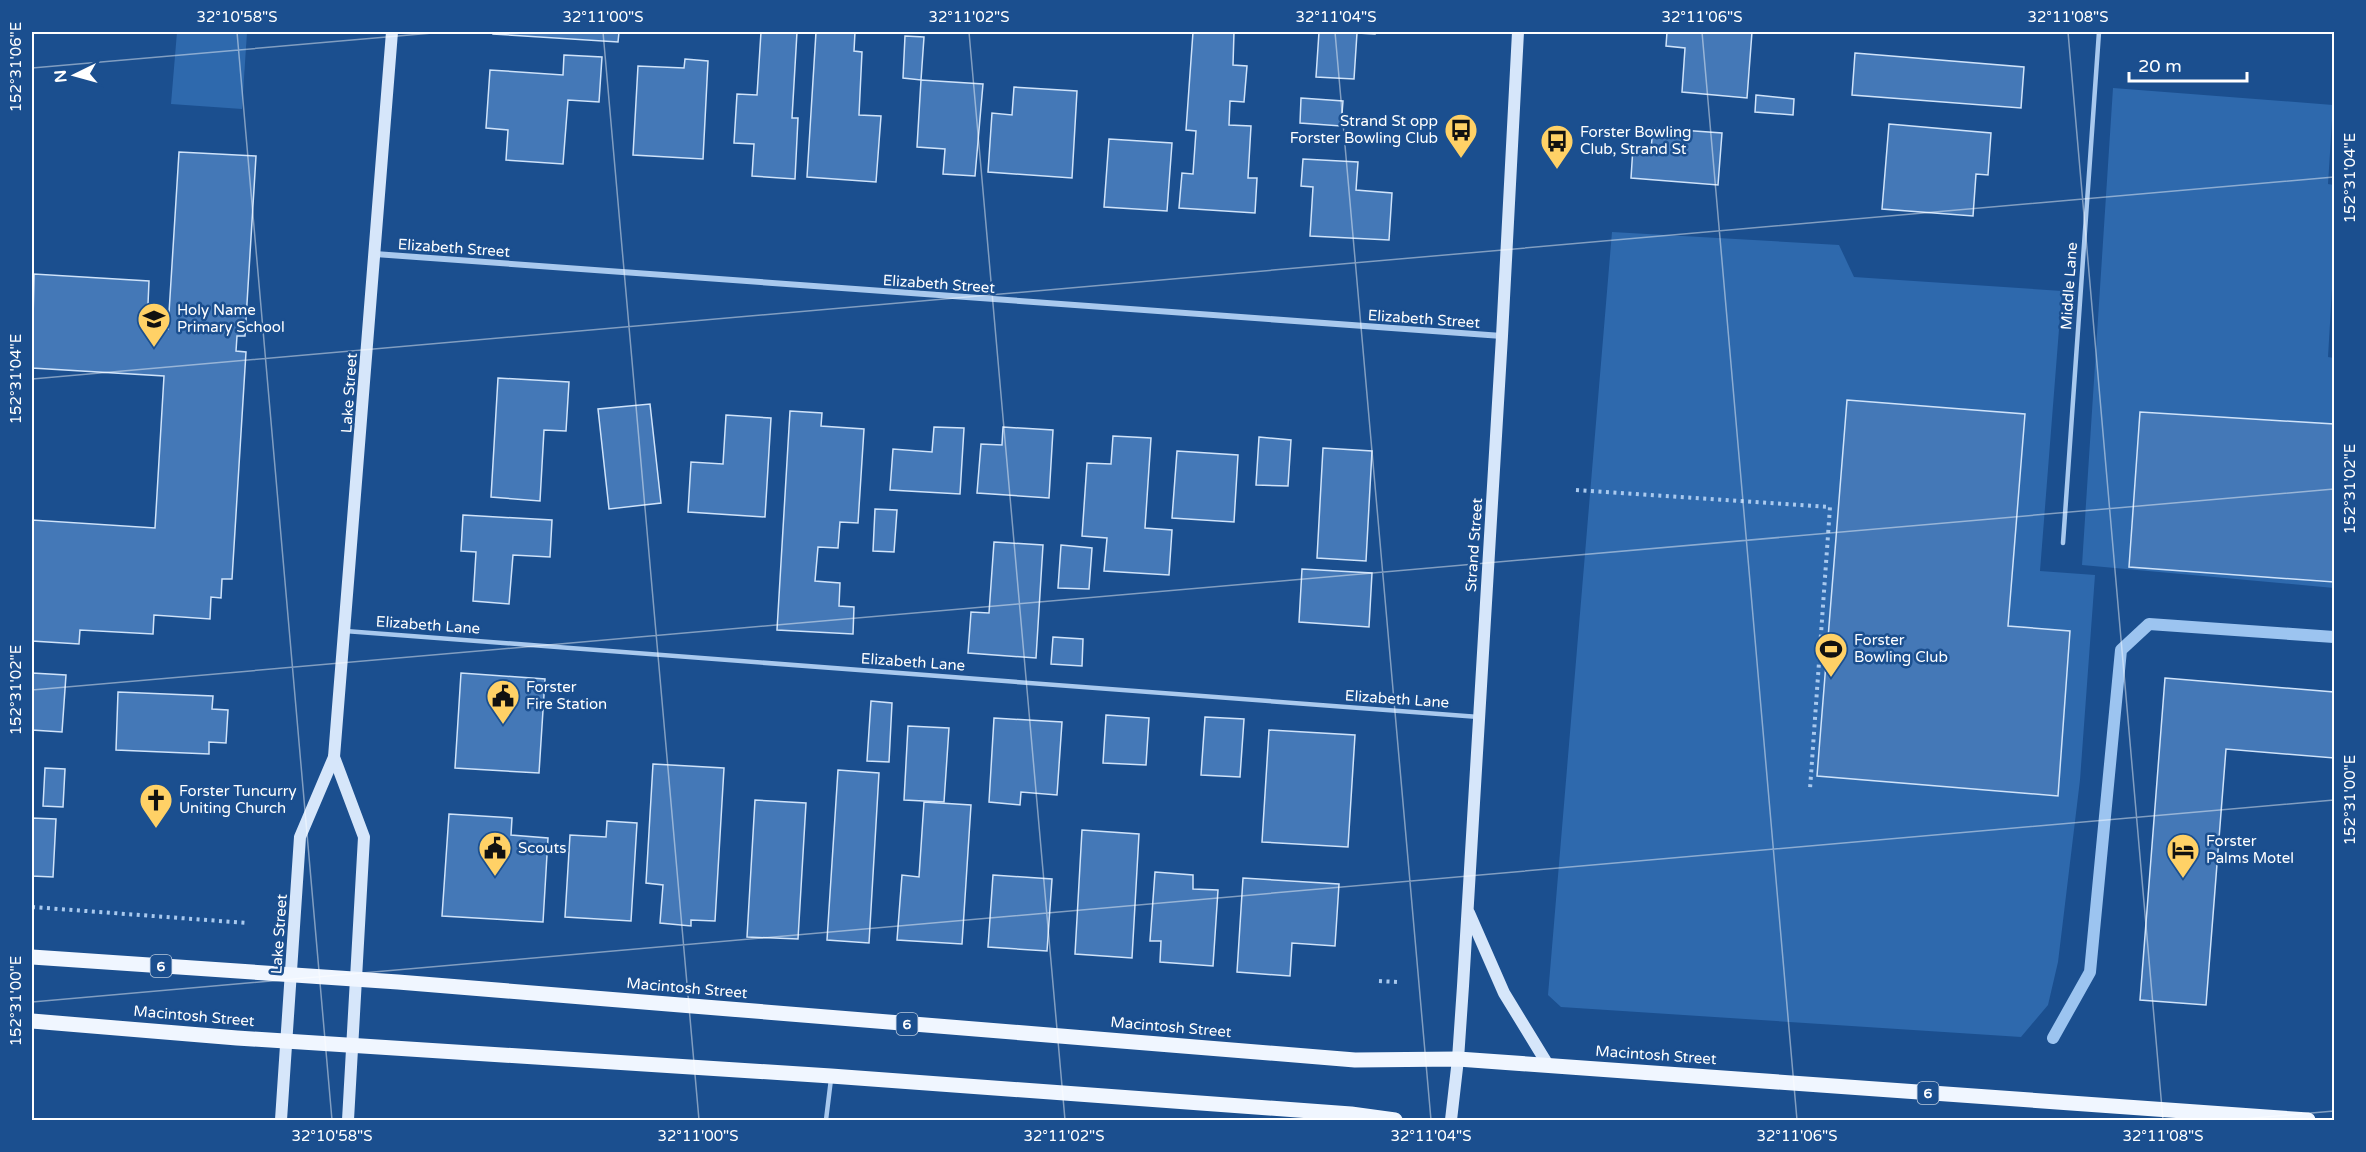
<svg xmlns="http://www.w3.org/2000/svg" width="2366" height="1152" viewBox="0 0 2366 1152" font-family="'Varela Round',sans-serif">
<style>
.green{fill:#2e69ad}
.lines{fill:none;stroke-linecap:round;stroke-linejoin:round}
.stream{stroke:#9cc4f0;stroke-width:12}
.building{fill:#4478b7;stroke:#cfe3fa;stroke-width:1.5}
.path{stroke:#a9c9ee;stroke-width:4;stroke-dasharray:3 4.5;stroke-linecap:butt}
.lane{stroke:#a9c9ee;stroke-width:4.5}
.street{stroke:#a9c9ee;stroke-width:6}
.secondary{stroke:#d6e6fa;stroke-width:12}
.primary{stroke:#f0f6ff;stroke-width:15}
.ticks{fill:none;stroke:#fff;stroke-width:1.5;stroke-opacity:0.45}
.labels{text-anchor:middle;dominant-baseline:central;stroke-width:5;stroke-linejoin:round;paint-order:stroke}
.shield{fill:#1b4f8f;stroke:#bbcadd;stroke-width:1.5}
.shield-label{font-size:14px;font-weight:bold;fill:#fff}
.poi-label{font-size:15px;fill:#fff;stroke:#1b4f8f;text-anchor:start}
.street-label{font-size:15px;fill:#fff;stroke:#1b4f8f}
.neatline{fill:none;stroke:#fff;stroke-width:2}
.ticks-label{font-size:15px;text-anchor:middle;fill:#fff}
</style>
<rect width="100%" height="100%" fill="#1b4f8f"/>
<g class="green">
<path d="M177,32H247L242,109L171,104Z"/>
<path d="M2113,88L2333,105L2328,184L2334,185V255L2328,357L2334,358V588L2082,565Z"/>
<path d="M1612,232L1839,245L1854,277L2062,291L2040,571L2095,575L2080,780L2058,962L2048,1005L2021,1037L1561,1007L1548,995Z"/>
</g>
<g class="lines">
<path class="stream" d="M2053,1038L2090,972L2121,650L2149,624L2334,637"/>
</g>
<g class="building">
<path d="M493,32H619L618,42L493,34Z"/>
<path d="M761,32H797L792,118H798L795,179L752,176L754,144L734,143L737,94L757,95Z"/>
<path d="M816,32H855L854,51L862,52L859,115L881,116L876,182L807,177Z"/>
<path d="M1193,32H1234L1233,65L1247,66L1244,102L1230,101L1229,125L1251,126L1248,178H1257L1255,213L1179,208L1182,173L1193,174L1196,131L1186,130Z"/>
<path d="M1319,32H1375V34L1357,33L1354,79L1316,77Z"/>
<path d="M1667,32H1752L1747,98L1682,92L1685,48L1666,46Z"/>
<path d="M905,36L924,37L921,80L903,78Z"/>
<path d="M1855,53L2024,67L2021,108L1852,95Z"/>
<path d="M564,55L602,57L599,102L568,100L563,164L506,160L508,130L486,128L490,70L563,75Z"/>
<path d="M685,59L708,61L703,159L633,155L638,66L684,68Z"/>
<path d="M921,80L983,84L975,176L943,174L945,149L917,147Z"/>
<path d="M1014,87L1077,91L1072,178L988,172L992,113L1012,115Z"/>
<path d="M1756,95L1794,99L1793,115L1755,112Z"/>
<path d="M1301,98L1343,101L1341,126L1300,123Z"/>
<path d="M1889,124L1991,133L1988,175L1976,174L1973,216L1882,209Z"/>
<path d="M1653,128L1722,133L1718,185L1631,178L1633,147L1651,149Z"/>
<path d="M1109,139L1172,143L1167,211L1104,207Z"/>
<path d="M179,152L256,156L245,336H237L236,351L246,352L232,579H222L221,598L211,597L210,619L154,615L153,634L80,630L79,644L32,641V520L155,528L164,376L32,368L34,274L149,281L147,327L168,329Z"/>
<path d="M1303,159L1358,162L1356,190L1392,193L1389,240L1310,236L1313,187L1301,186Z"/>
<path d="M498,378L569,382L566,431L544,430L540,501L491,497Z"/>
<path d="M1847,400L2025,414L2008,626L2070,631L2058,796L1817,776Z"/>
<path d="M650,404L661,503L609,509L598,409Z"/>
<path d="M790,411L822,413L821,426L864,429L858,523L840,522L838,548L818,547L815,581L840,583L839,606L854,607L853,634L777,630Z"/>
<path d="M2140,412L2334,424V582L2129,567Z"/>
<path d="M726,415L771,418L765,517L688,512L691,462L723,464Z"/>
<path d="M934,427L964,428L960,494L890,490L893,449L932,452Z"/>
<path d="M1003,427L1053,430L1049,498L977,493L981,444L1002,445Z"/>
<path d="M1113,436L1151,438L1145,528L1172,530L1169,575L1104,571L1107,538L1082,536L1087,463L1111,464Z"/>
<path d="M1259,437L1291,440L1288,486L1256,485Z"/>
<path d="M1323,448L1372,451L1366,561L1317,558Z"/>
<path d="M1177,451L1238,455L1234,522L1172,518Z"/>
<path d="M875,509L897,510L894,552L873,551Z"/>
<path d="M463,515L552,520L550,557L513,555L509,604L473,601L476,552L461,551Z"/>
<path d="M994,542L1043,545L1036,658L968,653L971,612L989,613Z"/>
<path d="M1061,545L1092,548L1089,589L1058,588Z"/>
<path d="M1302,569L1372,573L1369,627L1299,622Z"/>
<path d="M1053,637L1083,639L1082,666L1051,664Z"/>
<path d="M32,673L66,675L62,732L32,730Z"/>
<path d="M461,673L545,679L539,773L455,768Z"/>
<path d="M2165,678L2334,692V758L2226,749L2206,1005L2140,1000Z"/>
<path d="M118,692L213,696L212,709L228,710L226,743L209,742V754L116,750Z"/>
<path d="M871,701L892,703L889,762L867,761Z"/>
<path d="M1106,715L1149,718L1146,765L1103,763Z"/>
<path d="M1205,717L1244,719L1240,777L1201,775Z"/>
<path d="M994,718L1062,722L1057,795L1021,792L1020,805L989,802Z"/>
<path d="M908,726L949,728L944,802L904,800Z"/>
<path d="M1269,730L1355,735L1348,847L1262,842Z"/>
<path d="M653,764L724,768L715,921L691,920V926L660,923L663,885L646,883Z"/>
<path d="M45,768L65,769L63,807L43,806Z"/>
<path d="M838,770L879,773L869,943L827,940Z"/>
<path d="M755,800L806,803L798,939L747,937Z"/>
<path d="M924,802L971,805L962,944L897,940L902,875L919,877Z"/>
<path d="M449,814L512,818L511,835L548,838L543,922L442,916Z"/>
<path d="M32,818L56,819L53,877L32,876Z"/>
<path d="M607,821L637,823L631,921L565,917L570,835L606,837Z"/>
<path d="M1082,830L1139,834L1132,958L1075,954Z"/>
<path d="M1155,872L1193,875V889L1218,890L1213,966L1160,962L1161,941H1150Z"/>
<path d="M993,875L1052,879L1047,951L988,947Z"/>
<path d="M1243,878L1339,884L1335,946L1292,943L1290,976L1237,972Z"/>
</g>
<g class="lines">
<g class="path">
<path d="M1576,490L1830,507L1810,789"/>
<path d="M32,907L247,923"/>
<path d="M1379,981L1397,982"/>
</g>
<g class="lane">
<path d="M2063,543L2099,32"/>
<path d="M345,631L1479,717"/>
<path d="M826,1120L831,1079"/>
</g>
<path class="street" d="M375,254L1502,336"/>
<g class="secondary">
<path d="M334,757L364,837L348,1120"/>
<path d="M1469,913L1504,993L1548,1065"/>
<path d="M281,1120L300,837L334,757L392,32"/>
<path d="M1451,1120L1458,1059L1463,986L1502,336L1518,32"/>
</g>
<g class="primary">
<path d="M32,957L398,982L1355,1060L1458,1059L2308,1120"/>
<path d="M32,1021L237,1038L831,1076L1351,1114L1395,1120"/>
</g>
</g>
<path class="ticks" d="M237,32L332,1120M603,32L699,1120M969,32L1065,1120M1335,32L1431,1120M1702,32L1797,1120M2068,32L2163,1120M32,68L444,32M32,379L2334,177M32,690L2334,489M32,1002L2334,800M2231,1120L2334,1111"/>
<defs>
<symbol id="bus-pin" viewBox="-11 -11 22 30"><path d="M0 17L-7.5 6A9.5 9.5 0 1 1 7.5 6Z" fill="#ffd166" stroke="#1b4f8f"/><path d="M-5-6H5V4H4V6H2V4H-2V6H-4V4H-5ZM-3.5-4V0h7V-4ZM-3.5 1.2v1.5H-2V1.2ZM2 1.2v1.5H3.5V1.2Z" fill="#111"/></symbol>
<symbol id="school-pin" viewBox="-11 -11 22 30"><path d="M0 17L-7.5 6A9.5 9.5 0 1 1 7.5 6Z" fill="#ffd166" stroke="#1b4f8f"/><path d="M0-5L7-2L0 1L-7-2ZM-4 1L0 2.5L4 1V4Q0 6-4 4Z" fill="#111"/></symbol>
<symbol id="stadium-pin" viewBox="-11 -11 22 30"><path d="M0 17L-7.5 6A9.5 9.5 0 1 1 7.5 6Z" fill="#ffd166" stroke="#1b4f8f"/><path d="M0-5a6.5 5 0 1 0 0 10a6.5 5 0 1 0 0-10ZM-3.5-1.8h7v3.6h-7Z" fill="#111"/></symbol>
<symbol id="civic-pin" viewBox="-11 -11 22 30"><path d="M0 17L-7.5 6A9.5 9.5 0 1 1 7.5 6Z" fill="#ffd166" stroke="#1b4f8f"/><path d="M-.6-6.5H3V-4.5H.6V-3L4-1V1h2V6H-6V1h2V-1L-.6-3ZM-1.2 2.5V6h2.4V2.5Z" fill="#111"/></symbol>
<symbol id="church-pin" viewBox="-11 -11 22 30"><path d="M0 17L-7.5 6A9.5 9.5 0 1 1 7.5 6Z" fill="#ffd166" stroke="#1b4f8f"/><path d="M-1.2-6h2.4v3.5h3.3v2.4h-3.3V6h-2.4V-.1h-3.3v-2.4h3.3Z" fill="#111"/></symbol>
<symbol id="hotel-pin" viewBox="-11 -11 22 30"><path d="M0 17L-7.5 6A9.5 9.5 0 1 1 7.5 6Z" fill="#ffd166" stroke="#1b4f8f"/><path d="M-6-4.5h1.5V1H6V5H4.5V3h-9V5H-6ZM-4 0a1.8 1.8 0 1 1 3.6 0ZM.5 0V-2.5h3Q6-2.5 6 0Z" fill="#111"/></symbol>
</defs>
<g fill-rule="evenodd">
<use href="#bus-pin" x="1442" y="111" width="38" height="52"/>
<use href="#bus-pin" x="1538" y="122" width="38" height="52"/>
<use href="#school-pin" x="135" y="300" width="38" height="52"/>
<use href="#stadium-pin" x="1812" y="630" width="38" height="52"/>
<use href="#civic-pin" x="484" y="677" width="38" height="52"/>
<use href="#church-pin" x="137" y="781" width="38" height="52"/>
<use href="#civic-pin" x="476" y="829" width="38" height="52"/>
<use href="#hotel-pin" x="2164" y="831" width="38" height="52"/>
</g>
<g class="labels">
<g class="shield">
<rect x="150.5" y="955" width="21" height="22" rx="4.5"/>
<rect x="896.5" y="1013" width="21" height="22" rx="4.5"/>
<rect x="1917.5" y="1082" width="21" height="22" rx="4.5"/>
</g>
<g class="shield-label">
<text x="161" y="966">6</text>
<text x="907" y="1024">6</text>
<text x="1928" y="1093">6</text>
</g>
<g class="poi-label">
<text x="1438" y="121" text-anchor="end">Strand St opp<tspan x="1438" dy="17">Forster Bowling Club</tspan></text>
<text x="1580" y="132">Forster Bowling<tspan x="1580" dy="17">Club, Strand St</tspan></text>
<text x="177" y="310">Holy Name<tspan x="177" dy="17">Primary School</tspan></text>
<text x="1854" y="640">Forster<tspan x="1854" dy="17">Bowling Club</tspan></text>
<text x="526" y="687">Forster<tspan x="526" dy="17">Fire Station</tspan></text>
<text x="179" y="791">Forster Tuncurry<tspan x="179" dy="17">Uniting Church</tspan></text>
<text x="2206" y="841">Forster<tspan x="2206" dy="17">Palms Motel</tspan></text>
<text x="518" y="848">Scouts</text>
</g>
<g class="street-label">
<text transform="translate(454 248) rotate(4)">Elizabeth Street</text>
<text transform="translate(939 284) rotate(4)">Elizabeth Street</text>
<text transform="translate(2069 286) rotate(-86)">Middle Lane</text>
<text transform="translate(1424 319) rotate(4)">Elizabeth Street</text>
<text transform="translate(349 393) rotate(-86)">Lake Street</text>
<text transform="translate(1474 545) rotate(-86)">Strand Street</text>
<text transform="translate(428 625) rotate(4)">Elizabeth Lane</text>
<text transform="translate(913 662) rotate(4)">Elizabeth Lane</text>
<text transform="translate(1397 699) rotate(4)">Elizabeth Lane</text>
<text transform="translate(279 934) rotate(-86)">Lake Street</text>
<text transform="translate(687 988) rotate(5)">Macintosh Street</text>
<text transform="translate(194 1016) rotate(5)">Macintosh Street</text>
<text transform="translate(1171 1027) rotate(5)">Macintosh Street</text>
<text transform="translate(1656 1055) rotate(4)">Macintosh Street</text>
</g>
</g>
<rect width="2366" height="1152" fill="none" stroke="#1b4f8f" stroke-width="66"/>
<g transform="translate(75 75) rotate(265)" stroke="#1b4f8f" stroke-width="4.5" paint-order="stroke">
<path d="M0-4.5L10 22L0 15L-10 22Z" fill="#ffffff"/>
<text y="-9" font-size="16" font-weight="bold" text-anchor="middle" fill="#ffffff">N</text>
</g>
<path d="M2129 72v9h118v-9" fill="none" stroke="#ffffff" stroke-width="3"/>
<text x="2138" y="72" font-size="18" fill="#ffffff" stroke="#1b4f8f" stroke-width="4.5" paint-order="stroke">20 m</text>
<rect x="33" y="33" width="2300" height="1086" class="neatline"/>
<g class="ticks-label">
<text x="237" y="22">32°10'58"S</text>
<text x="603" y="22">32°11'00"S</text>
<text x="969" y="22">32°11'02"S</text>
<text x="1336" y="22">32°11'04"S</text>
<text x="1702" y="22">32°11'06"S</text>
<text x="2068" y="22">32°11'08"S</text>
<text transform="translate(16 67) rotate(-90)" y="5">152°31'06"E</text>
<text transform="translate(2350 178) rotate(-90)" y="5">152°31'04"E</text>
<text transform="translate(16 379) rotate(-90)" y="5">152°31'04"E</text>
<text transform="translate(2350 489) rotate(-90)" y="5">152°31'02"E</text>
<text transform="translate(16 690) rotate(-90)" y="5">152°31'02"E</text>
<text transform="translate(2350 800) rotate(-90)" y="5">152°31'00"E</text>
<text transform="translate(16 1001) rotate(-90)" y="5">152°31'00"E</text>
<text x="332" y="1141">32°10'58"S</text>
<text x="698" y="1141">32°11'00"S</text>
<text x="1064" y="1141">32°11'02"S</text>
<text x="1431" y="1141">32°11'04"S</text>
<text x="1797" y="1141">32°11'06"S</text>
<text x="2163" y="1141">32°11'08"S</text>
</g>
</svg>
